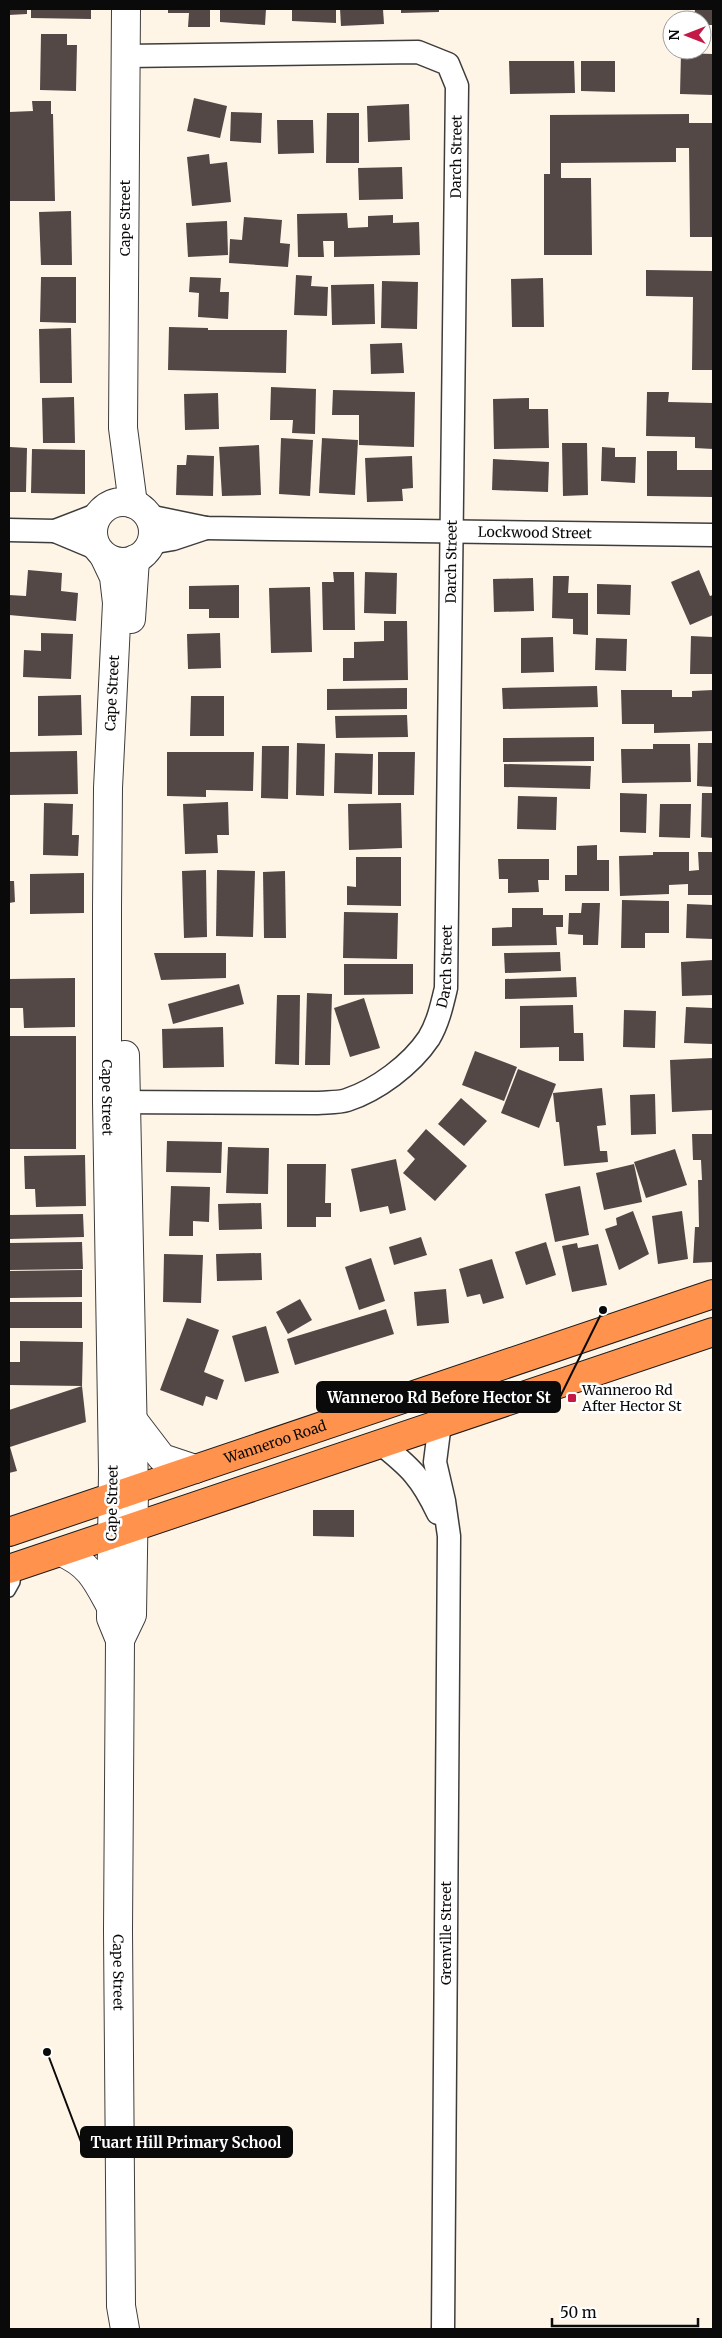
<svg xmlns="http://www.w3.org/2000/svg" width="722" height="2338" viewBox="0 0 722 2338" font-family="Merriweather,serif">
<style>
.building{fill:#534846}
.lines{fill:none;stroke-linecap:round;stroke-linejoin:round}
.service-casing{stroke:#3d3d3d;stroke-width:14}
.minor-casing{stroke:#3d3d3d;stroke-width:25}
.tertiary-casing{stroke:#3d3d3d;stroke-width:30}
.trunk-casing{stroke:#1b1b1b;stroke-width:30}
.service{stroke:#fff;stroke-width:11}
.minor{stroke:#fff;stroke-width:22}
.tertiary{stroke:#fff;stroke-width:28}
.trunk{stroke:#ff934e;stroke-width:28}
.poi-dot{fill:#c31944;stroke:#fff;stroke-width:2}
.labels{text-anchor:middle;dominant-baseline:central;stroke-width:5;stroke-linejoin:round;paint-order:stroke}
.street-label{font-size:14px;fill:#0a0a0a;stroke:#fff}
.poi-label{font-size:14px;fill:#0a0a0a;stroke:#fff;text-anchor:start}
.leader{fill:none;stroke:#0a0a0a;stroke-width:2}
.callout-dot{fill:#0a0a0a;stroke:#fff;stroke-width:2}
.callout{fill:#0a0a0a;stroke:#0a0a0a;stroke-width:2}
.callout-label{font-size:15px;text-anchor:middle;font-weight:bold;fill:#fff}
</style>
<rect width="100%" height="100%" fill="#fff5e7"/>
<g class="building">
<path d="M9,9H27V14L9,15Z"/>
<path d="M31,9H91V19L31,18Z"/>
<path d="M168,9H210V27H188L189,13H168Z"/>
<path d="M220,9H266L265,25L220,22Z"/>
<path d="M292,9H336V23L292,21Z"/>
<path d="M340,9H383L384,24L341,26Z"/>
<path d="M401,9H439V12L401,13Z"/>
<path d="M695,9H713V25H702V20H694Z"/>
<path d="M41,34H67V45H77L76,91L40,90Z"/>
<path d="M681,53L713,54V95L680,94Z"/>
<path d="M509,61H574L575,93L510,94Z"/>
<path d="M581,61H615V92L581,91Z"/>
<path d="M194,98L227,106L220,138L187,131Z"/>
<path d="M32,101H51V114H53L55,201H9V112L33,111Z"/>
<path d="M409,104L410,140L368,142L367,106Z"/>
<path d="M231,112L262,113L261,143L230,141Z"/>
<path d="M327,113H359V163H326Z"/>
<path d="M689,114V123H713V237H690L689,148H676V162L561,163V178H591L592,255H544V174H550V115Z"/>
<path d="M277,120H313L314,153L278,154Z"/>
<path d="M209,154L210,164L227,162L231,202L192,206L187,157Z"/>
<path d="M402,167L403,199L359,200L358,168Z"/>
<path d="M71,211L72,265H41L39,212Z"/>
<path d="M347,213L348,228L368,227V216L393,215V223L419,222L420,255L334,257V241H323L324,257H298L297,214Z"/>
<path d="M244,217L282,220L280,243L290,244L288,267L229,263L230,239L242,240Z"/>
<path d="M227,221L228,255L188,257L186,223Z"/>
<path d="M646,270L713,271V370H692L693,297L646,296Z"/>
<path d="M296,275L312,276L311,286L328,287L327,316L294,315Z"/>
<path d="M41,277H76V323L40,322Z"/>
<path d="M190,277L221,278L220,292H229L228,319L198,317L199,293L189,292Z"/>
<path d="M543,278L544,327H512L511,279Z"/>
<path d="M382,281L418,282L417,329L381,328Z"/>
<path d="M374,284L375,324L332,325L331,285Z"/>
<path d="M169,327L208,328V330H287L286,373L168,370Z"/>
<path d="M71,328L72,383H40L39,329Z"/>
<path d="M402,343L404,373L371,374L370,344Z"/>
<path d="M271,387L316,389L315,434L292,433L293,420H270Z"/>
<path d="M333,390L415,392L414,447L359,445V415H332Z"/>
<path d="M647,392H669L668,402L713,403V449L695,448V437L646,436Z"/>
<path d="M218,393L219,429L185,430L184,394Z"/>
<path d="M74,397L75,443H43L42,398Z"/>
<path d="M529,398V409H548L549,448L494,449L493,399Z"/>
<path d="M281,438L313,440L310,496L279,494Z"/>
<path d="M322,438L358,440L355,495L319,493Z"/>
<path d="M562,443H587L588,495L563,496Z"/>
<path d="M259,445L261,495L222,496L219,447Z"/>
<path d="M10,447L27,448L26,492H9Z"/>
<path d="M602,447L615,448V457H636L635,483L601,481Z"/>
<path d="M32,449L85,450V494L31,493Z"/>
<path d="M647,451H677V470H713V497L647,496Z"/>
<path d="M187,455L214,456L213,496L176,495L177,465H186Z"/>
<path d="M412,456L413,488L402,489L403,501L367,502L365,458Z"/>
<path d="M493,459L549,462L548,492L492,490Z"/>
<path d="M28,570L62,573L61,591L78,593L76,621L9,615V595L26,596Z"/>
<path d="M699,570L710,596L713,595V615L690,625L671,582Z"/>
<path d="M333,572H354L355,630H323L322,582H334Z"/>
<path d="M365,572L397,573L396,614L364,613Z"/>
<path d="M553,576H569L568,593H588V635L573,634V619L552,618Z"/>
<path d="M533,578L534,611L494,612L493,579Z"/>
<path d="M597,584L631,585L630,615L597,614Z"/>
<path d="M239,585V618H209V609H189V586Z"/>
<path d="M310,587L312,652L271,653L269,588Z"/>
<path d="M384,621H407L408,680L343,681V658H354V642L384,641Z"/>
<path d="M41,633L73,634L71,679L23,677L24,650L41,651Z"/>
<path d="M220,633L221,668L188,669L187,634Z"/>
<path d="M691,636L713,637V674H690Z"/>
<path d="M553,637L554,672L521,673V638Z"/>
<path d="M596,638L627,639L626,671L595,670Z"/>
<path d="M597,686L598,707L503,709L502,688Z"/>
<path d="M407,688V709L327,710V689Z"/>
<path d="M621,690H672V697H692V691L713,690V731L654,733V724H622Z"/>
<path d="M81,695L82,735L38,736V696Z"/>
<path d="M191,696H224V736H190Z"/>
<path d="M407,715L408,737L336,738L335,716Z"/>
<path d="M594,737V761L503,762V738Z"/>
<path d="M297,743L325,744L324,796L296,795Z"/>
<path d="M698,743H713V787L697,786Z"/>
<path d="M653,744H690L691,782L622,783L621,749H653Z"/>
<path d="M262,746H289L288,799L261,798Z"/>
<path d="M77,751L78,794L9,795V752Z"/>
<path d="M167,752H254L253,791L206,790V797L167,796Z"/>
<path d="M378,752H415L414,795H378Z"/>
<path d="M335,753L373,754L372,794L334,793Z"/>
<path d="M504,764L591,766L590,789L504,787Z"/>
<path d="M620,793L647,794L646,833L620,832Z"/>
<path d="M702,793H713V838L701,837Z"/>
<path d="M518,796L557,797L556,830L517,829Z"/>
<path d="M228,802L229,835H217L218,853L185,854L183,804Z"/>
<path d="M44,803L73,804L72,835H79L78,856L43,855Z"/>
<path d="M401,803L402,848L349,850L348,804Z"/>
<path d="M660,804H691L690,838L659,837Z"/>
<path d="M597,845V860H609V891H565V875H577V846Z"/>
<path d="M653,852H689V871L699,870L698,852H713V895H688V884L669,885V894L620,896L619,856L653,855Z"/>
<path d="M356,857H401V906L347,905V886L356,887Z"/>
<path d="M498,859H549V880H538L539,892L508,893V879H499Z"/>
<path d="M206,870L207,937L184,938L182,871Z"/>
<path d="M217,870L255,871L253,937L216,936Z"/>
<path d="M285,871L286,938H264L263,872Z"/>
<path d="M84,873V913L30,914V874Z"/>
<path d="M9,881H14L15,902L9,903Z"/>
<path d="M622,900L669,901V933H645V948H621Z"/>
<path d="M582,903H600L598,945H583V935L568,934L569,913H581Z"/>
<path d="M687,904L713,905V939L686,938Z"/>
<path d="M512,908H543V915H563V927H556L557,945L492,946V928L512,927Z"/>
<path d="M344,912L398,913L397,959L343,958Z"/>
<path d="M560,952L561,971L505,973L504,953Z"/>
<path d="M154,953H226V978L161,980Z"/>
<path d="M713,960V995L682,996L681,962Z"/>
<path d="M344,964H413V994L344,995Z"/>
<path d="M576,977L577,997L505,999V979Z"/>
<path d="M75,978V1027L24,1028L23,1008H9V979Z"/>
<path d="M239,984L244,1004L173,1024L168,1004Z"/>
<path d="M307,993L332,994L330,1065H305Z"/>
<path d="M277,995H300L299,1065L275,1064Z"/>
<path d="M364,998L380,1048L350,1057L334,1008Z"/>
<path d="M573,1005L574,1033H583L584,1061H559V1047L520,1048V1006Z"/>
<path d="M686,1007L713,1008V1044L684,1043Z"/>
<path d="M624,1010L656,1011L655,1048L623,1047Z"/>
<path d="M223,1027L224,1067L163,1068L162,1029Z"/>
<rect x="9" y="1036" width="67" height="113"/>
<path d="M475,1051L517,1067L504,1101L462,1085Z"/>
<path d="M713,1058V1110L672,1112L670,1060Z"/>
<path d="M518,1069L556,1084L539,1128L501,1113Z"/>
<path d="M602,1088L606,1125L597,1126L600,1151H607L608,1162L564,1166L559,1122H556L553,1093Z"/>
<path d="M655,1094L656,1134L631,1135L630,1095Z"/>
<path d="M461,1098L487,1121L464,1146L438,1124Z"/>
<path d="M426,1129L467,1166L435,1201L403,1173L415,1159L407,1151Z"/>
<path d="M692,1134H713V1262L693,1263L695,1227H699L698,1180H702L701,1160H693Z"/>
<path d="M167,1141L222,1142L221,1173L166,1172Z"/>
<path d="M228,1147L269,1148L268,1194L226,1193Z"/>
<path d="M675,1149L687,1185L646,1198L634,1162Z"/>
<path d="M85,1155L86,1206L36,1207L35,1189H25L24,1156Z"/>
<path d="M396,1159L406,1210L390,1214L388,1206L360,1212L351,1169Z"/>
<path d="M287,1164H326L325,1203H331V1217H316V1227H287Z"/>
<path d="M634,1164L642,1202L604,1210L596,1173Z"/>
<path d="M171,1186L210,1187L209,1222L193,1221V1236H169Z"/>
<path d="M580,1186L589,1235L555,1242L545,1194Z"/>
<path d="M261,1203L262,1229L219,1230L218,1204Z"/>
<path d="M633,1211L649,1254L619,1270L605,1229L617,1225L616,1218Z"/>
<path d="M682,1211L688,1259L658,1264L652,1216Z"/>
<path d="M83,1214L84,1237L9,1239V1215Z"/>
<path d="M421,1237L427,1255L394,1265L389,1247Z"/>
<path d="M82,1242L83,1269L9,1270V1243Z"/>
<path d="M546,1242L556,1275L526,1285L515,1252Z"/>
<path d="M577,1243L578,1248L598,1244L607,1285L572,1292L562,1246Z"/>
<path d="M261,1253L262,1280L217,1281L216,1254Z"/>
<path d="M164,1254L203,1255L201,1303L163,1302Z"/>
<path d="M371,1258L385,1301L359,1310L345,1267Z"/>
<path d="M492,1259L504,1298L483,1304L480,1294L467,1297L459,1269Z"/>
<path d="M82,1270V1297L9,1298V1271Z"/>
<path d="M446,1289L449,1323L417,1326L414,1292Z"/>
<path d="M300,1299L312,1320L288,1334L276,1312Z"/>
<rect x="9" y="1302" width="73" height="26"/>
<path d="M386,1309L394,1334L295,1365L287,1339Z"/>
<path d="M187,1318L219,1330L204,1372L224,1380L217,1400L206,1396L203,1406L160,1390Z"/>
<path d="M266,1326L279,1373L245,1382L232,1336Z"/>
<path d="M20,1341L83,1342L82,1386L9,1385V1362H20Z"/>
<path d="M82,1386L86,1422L10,1447L17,1471L9,1473V1410Z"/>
<path d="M313,1510H354V1537L313,1536Z"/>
</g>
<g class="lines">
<defs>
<path id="service" d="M9,1591L14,1582L15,1567"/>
<g id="minor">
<path id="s1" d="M148,516L206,528L713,535"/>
<path d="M9,530L55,531L99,514"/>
<path d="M55,531L98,549"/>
<path d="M150,543L173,539L206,528"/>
<path id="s2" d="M110,1102L317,1103C326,1102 338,1103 347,1100C377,1090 411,1065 429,1038C438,1023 442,1005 446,988L457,86L448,64L418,52L126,56"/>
<path d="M440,1423L435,1462L444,1501L449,1536L443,2329"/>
<path d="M380,1443C410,1467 421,1477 438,1513"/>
</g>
<g id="tertiary">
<path d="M126,9L123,428L133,504"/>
<circle cx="123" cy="532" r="30"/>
<path id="s3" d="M104,556L114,577L117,603L108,788L107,907V1102L113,1471L111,1618L120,1640L118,1931L121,2306L125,2329"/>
<path d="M131,619L135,559"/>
<path d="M133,1420L162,1458L195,1469"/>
<path d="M61,1552C90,1564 97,1581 111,1607"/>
<path d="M120,1640L132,1615L134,1490L125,1055"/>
</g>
<g id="trunk">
<path id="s4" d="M9,1532L713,1294"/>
<path d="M9,1569L713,1332"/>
</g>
</defs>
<use href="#service" class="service-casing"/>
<use href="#minor" class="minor-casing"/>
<use href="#tertiary" class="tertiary-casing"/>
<use href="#trunk" class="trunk-casing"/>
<use href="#service" class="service"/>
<use href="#minor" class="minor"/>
<use href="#tertiary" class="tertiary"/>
<use href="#trunk" class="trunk"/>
</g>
<rect class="poi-dot" x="567" y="1393" width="10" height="10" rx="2.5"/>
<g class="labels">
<g class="street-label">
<text stroke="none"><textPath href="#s2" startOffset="1226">Darch Street</textPath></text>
<text transform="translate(125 218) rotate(-90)">Cape Street</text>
<text stroke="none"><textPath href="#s1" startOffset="388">Lockwood Street</textPath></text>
<text stroke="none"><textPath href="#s2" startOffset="821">Darch Street</textPath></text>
<text transform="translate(112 693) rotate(-87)">Cape Street</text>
<text stroke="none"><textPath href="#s2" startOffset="416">Darch Street</textPath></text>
<text stroke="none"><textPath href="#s3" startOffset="544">Cape Street</textPath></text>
<text stroke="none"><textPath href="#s4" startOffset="281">Wanneroo Road</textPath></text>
<text transform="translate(112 1503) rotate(-89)">Cape Street</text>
<text transform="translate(446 1933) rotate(-90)">Grenville Street</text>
<text stroke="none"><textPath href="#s3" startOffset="1421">Cape Street</textPath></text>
</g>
<g class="poi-label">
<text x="582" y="1390">Wanneroo Rd<tspan x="582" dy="16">After Hector St</tspan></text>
</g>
</g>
<path class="leader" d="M603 1310L560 1397M47 2052L81 2142"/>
<g class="callout-dot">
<circle cx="603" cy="1310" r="5"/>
<circle cx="47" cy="2052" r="5"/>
</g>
<g class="callout">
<rect x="317" y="1382" width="243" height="30" rx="5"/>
<rect x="81" y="2127" width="211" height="30" rx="5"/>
</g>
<g class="callout-label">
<text x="439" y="1403">Wanneroo Rd Before Hector St</text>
<text x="186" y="2148">Tuart Hill Primary School</text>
</g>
<rect width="722" height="2338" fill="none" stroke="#0a0a0a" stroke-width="20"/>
<g transform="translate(687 35) rotate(270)"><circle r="24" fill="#ffffff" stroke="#9d9d9d"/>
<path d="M0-4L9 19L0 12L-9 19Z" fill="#c31944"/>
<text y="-8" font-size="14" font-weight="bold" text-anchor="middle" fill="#0a0a0a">N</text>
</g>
<path d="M552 2318v8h146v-8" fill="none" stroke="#0a0a0a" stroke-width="2.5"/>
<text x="560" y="2318" font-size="15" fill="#0a0a0a" stroke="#ffffff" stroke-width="4" paint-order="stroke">50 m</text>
</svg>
